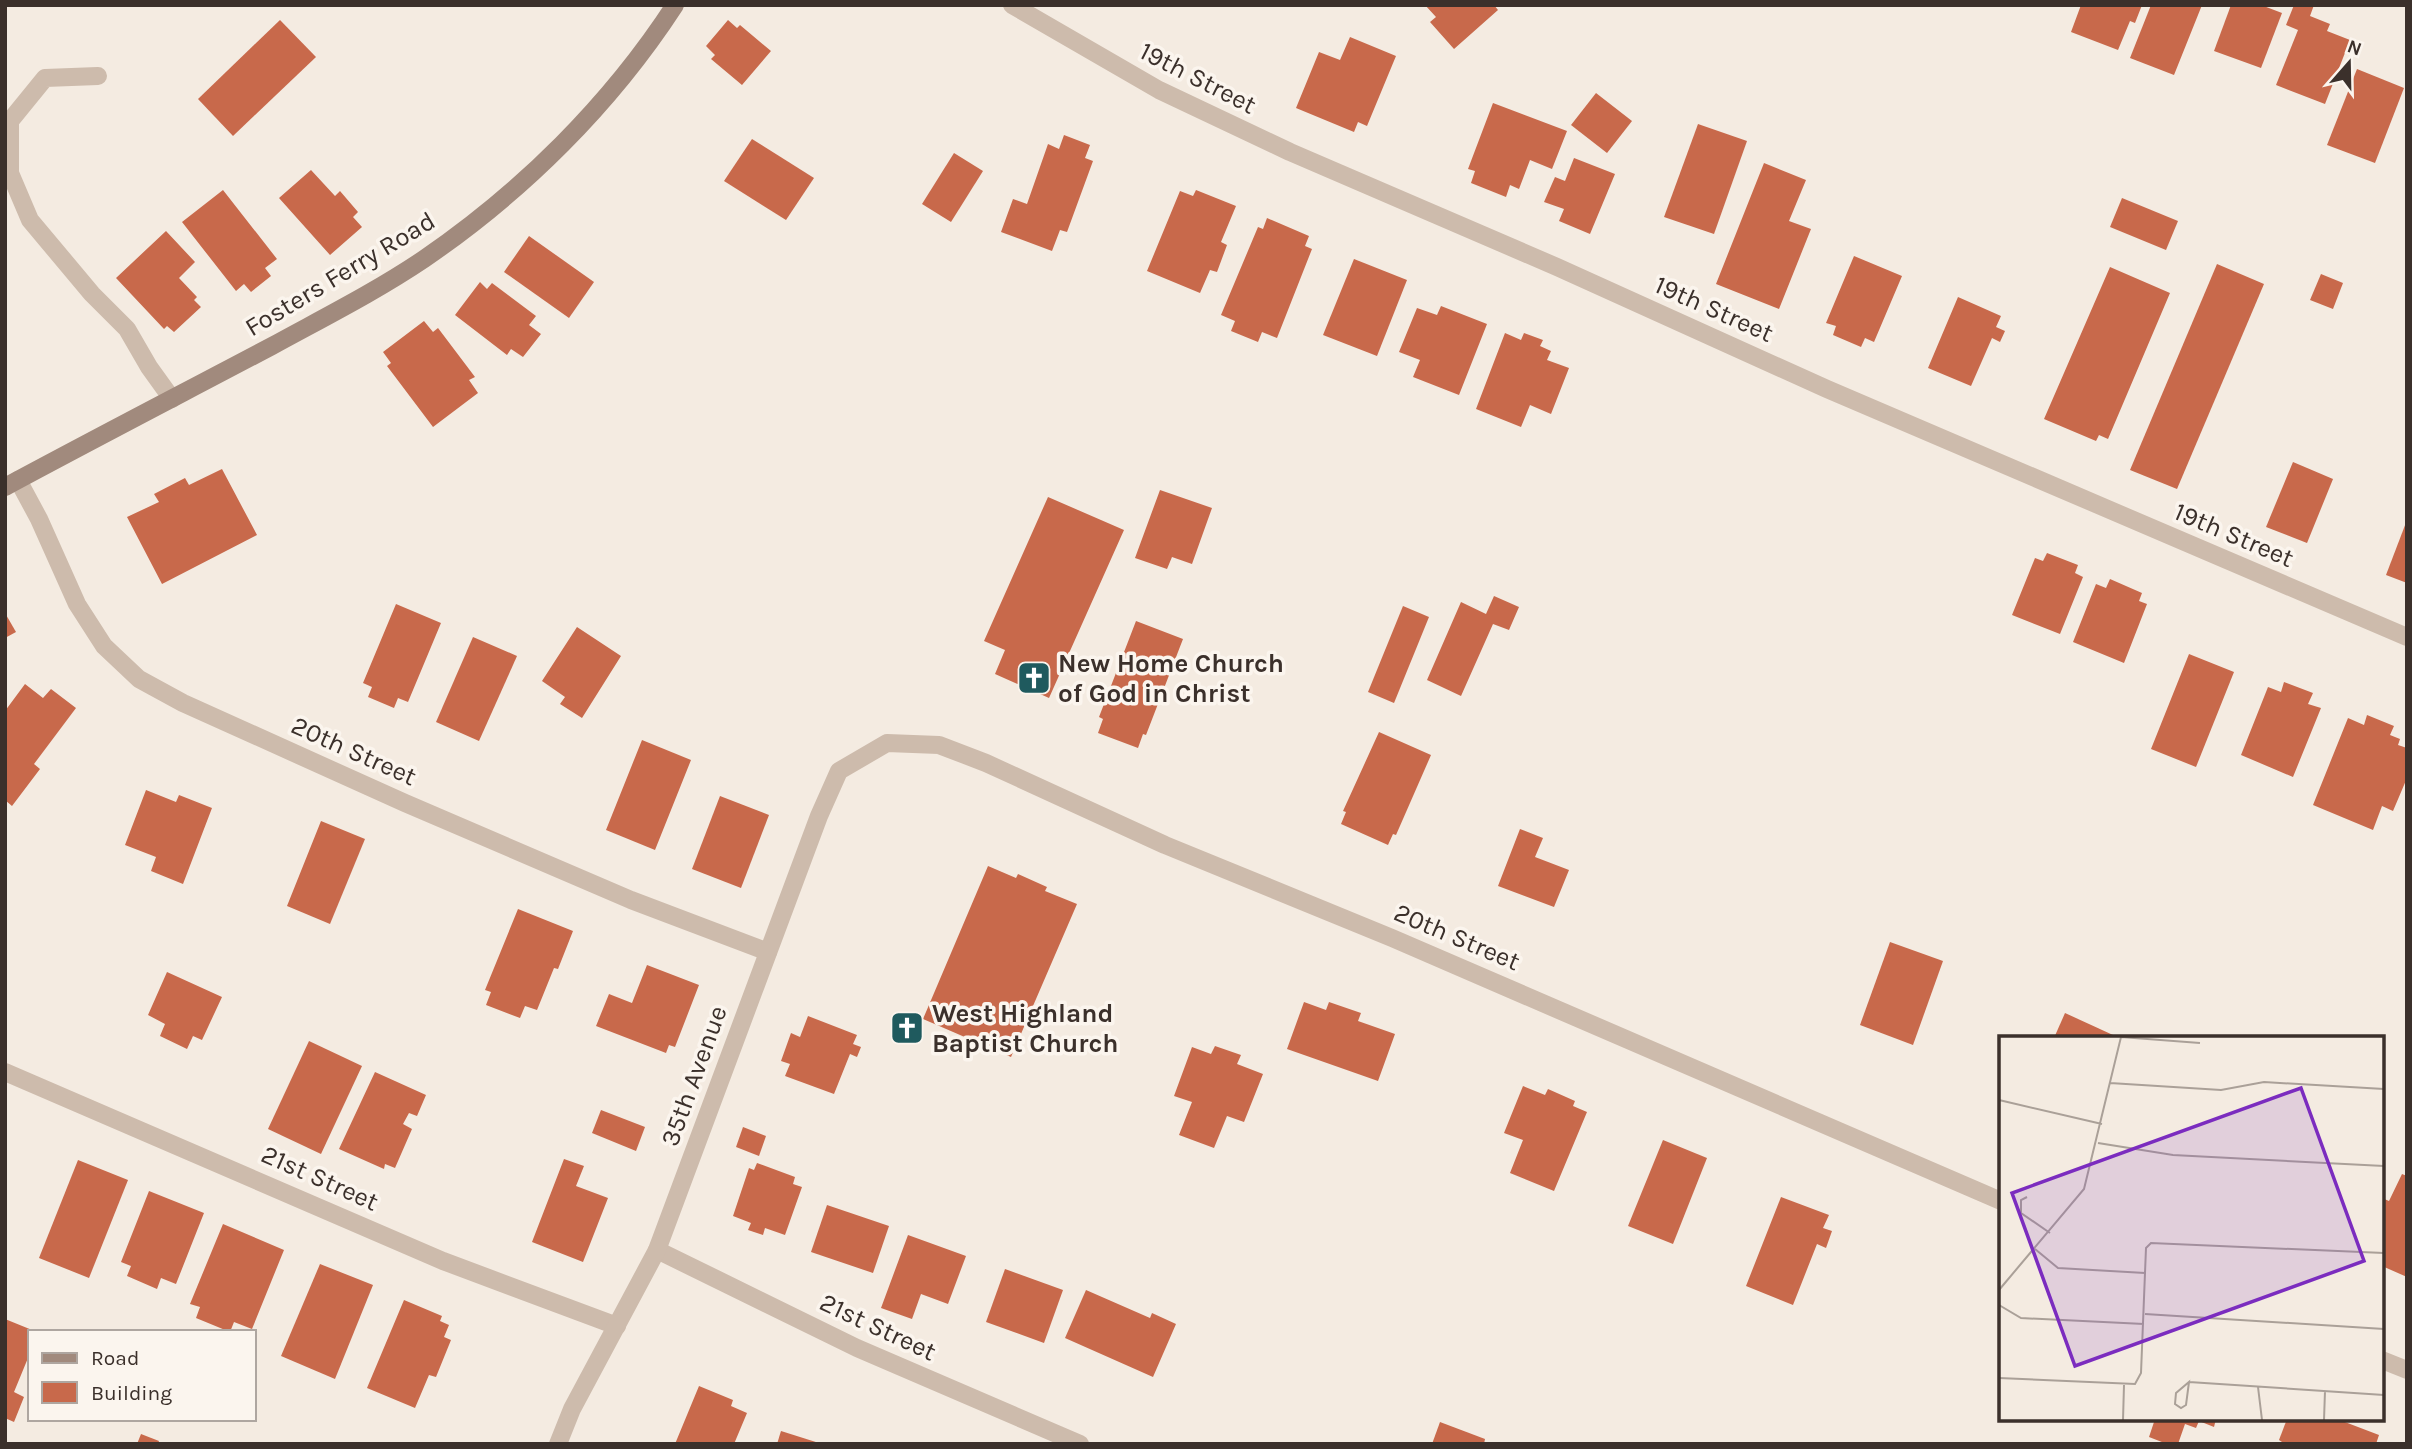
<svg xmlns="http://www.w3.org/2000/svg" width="2412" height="1449" viewBox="0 0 2412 1449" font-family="Karla,sans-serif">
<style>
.building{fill:#c8694b}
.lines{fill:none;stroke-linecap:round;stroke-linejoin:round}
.lane{stroke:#cdbbac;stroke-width:18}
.street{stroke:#cdbbac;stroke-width:18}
.secondary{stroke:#a18a7d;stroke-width:18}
.labels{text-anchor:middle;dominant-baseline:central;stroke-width:7;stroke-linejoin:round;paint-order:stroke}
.street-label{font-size:26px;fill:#3b302b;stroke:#fbf5ee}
.poi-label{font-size:26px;font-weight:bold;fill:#3b302b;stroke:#fbf5ee;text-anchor:start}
.inset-road{fill:none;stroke:#aaa098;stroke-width:2}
.view{fill:#7b2cbf;fill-opacity:0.15;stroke:#7b2cbf;stroke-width:3.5}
.inset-edge{fill:none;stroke:#3b302b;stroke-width:3.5}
</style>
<rect width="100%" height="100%" fill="#f4ebe1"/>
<g class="building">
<path d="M1425,5H1494L1498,10L1454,49L1430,22L1436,17Z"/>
<path d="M2081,5H2142L2135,23L2130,21L2118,50L2071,32Z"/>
<path d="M2151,5H2202L2174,75L2130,58Z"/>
<path d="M2231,5H2261L2282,13L2261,68L2214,51Z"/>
<path d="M2294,5H2314L2310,16L2330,24L2327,31L2350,40L2325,104L2276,85L2298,30L2286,25Z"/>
<path d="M280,20L316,57L233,136L198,99Z"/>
<path d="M728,20L737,28L740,25L771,51L742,85L711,59L715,55L706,46Z"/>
<path d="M1350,37L1396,56L1367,126L1358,122L1354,132L1296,108L1319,52L1340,60Z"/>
<path d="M2357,69L2404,88L2375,163L2327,145Z"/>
<path d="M1596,93L1632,121L1607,153L1571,125Z"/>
<path d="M1493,103L1567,131L1552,169L1530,160L1519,189L1510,185L1506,197L1471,183L1475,171L1468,169Z"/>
<path d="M1698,124L1747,141L1714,234L1664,217Z"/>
<path d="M1064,135L1090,145L1085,158L1093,161L1067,232L1060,230L1052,251L1001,232L1013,199L1027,204L1048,144L1059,149Z"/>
<path d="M752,139L814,178L786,220L724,181Z"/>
<path d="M954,153L983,171L951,222L922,204Z"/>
<path d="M1574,158L1615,174L1590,234L1559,221L1564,209L1544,202L1555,177L1565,181Z"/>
<path d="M1764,163L1806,180L1789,221L1811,229L1779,309L1716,284Z"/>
<path d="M311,170L335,196L340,191L358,212L353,217L362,227L330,255L279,198Z"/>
<path d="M223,190L277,259L265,268L271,276L251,292L244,284L236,291L182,222Z"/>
<path d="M1196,190L1236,206L1221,242L1227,245L1217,272L1210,270L1200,293L1147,271L1180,191L1193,196Z"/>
<path d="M2122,198L2178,221L2166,250L2110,227Z"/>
<path d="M1267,218L1309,236L1305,246L1312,249L1277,338L1262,332L1258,342L1231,331L1235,321L1221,315L1258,227L1263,229Z"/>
<path d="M166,231L195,262L179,278L197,297L194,300L201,307L174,332L167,326L164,329L116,278Z"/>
<path d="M529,236L594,282L569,318L504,272Z"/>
<path d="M1854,256L1902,276L1874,342L1865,338L1861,347L1833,335L1836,326L1826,323Z"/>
<path d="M1354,259L1407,280L1377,356L1323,335Z"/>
<path d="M2217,264L2264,284L2177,489L2130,470Z"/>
<path d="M2110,267L2170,293L2108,439L2099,435L2096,441L2044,419Z"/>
<path d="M2321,274L2343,283L2333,309L2310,300Z"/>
<path d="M480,282L487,289L492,283L536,316L529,325L541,334L523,357L511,349L507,355L455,315Z"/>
<path d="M1958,297L2001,316L1996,327L2005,331L2000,342L1992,338L1971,386L1928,368Z"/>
<path d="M1441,306L1487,324L1459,395L1413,377L1420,360L1399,352L1417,308L1437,315Z"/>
<path d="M424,321L433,332L438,328L475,377L469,380L478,393L433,427L387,366L391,363L383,352Z"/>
<path d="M1505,333L1521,340L1524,333L1543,340L1540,346L1551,351L1547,360L1569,368L1551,414L1530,405L1521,427L1476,409Z"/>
<path d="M2293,462L2333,479L2307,543L2266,527Z"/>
<path d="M222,469L257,535L162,584L127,517L159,502L154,494L185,478L189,485Z"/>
<path d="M1160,490L1212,508L1192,564L1172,557L1167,569L1135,558Z"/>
<path d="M1048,497L1124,530L1049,698L995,674L1005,650L984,641Z"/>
<path d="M2407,520V583L2386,575Z"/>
<path d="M2047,553L2078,565L2075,573L2083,577L2060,634L2012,615L2035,558L2043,561Z"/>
<path d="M2110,579L2142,593L2139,601L2147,604L2124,663L2073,642L2096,584L2106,588Z"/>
<path d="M1494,596L1519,607L1509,630L1493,624L1461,696L1427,680L1461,602L1486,614Z"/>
<path d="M396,604L441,623L408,702L398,698L394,708L368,697L372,687L363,683Z"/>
<path d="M1403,606L1429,617L1394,703L1368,692Z"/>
<path d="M5,613L16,632L5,638Z"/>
<path d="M1136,621L1183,639L1146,735L1143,734L1138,748L1098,733L1103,719L1099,717Z"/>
<path d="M577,627L621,656L582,718L560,704L565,697L542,681Z"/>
<path d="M473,637L517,656L479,741L436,722Z"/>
<path d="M2189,654L2234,672L2196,767L2151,749Z"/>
<path d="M2284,682L2313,693L2308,704L2321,708L2293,777L2241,755L2268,687L2281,692Z"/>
<path d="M25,684L43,698L51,689L76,708L34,764L40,769L12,806L5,800V711Z"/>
<path d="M2367,715L2394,726L2390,735L2400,739L2398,745L2407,748V778L2393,811L2382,806L2373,830L2313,805L2348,718L2364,725Z"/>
<path d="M1379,732L1431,755L1396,835L1393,834L1388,845L1341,824L1346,812L1343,811Z"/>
<path d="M642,740L691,760L655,850L606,830Z"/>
<path d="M146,790L176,802L179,795L212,808L183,884L151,871L156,857L125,845Z"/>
<path d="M720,796L769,815L741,888L692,869Z"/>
<path d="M321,821L365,839L330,924L287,906Z"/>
<path d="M1520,829L1543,838L1535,857L1569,870L1554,907L1498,886Z"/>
<path d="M988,866L1016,878L1018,874L1047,887L1045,891L1077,904L1011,1057L923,1019Z"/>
<path d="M518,909L573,931L558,969L554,968L537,1010L525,1006L520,1018L486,1005L491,992L485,990Z"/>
<path d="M1890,942L1943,961L1913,1045L1860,1025Z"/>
<path d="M647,965L699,985L675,1047L669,1045L666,1053L596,1026L609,994L632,1003Z"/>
<path d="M167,972L222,997L202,1040L193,1036L187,1049L160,1036L165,1024L148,1015Z"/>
<path d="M1304,1002L1326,1010L1329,1002L1361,1013L1358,1021L1395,1034L1378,1081L1287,1049Z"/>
<path d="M2065,1013L2113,1035L2111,1038H2054Z"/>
<path d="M808,1016L857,1035L853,1044L861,1047L857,1057L850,1054L834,1094L785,1076L790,1064L781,1061L791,1033L800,1037Z"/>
<path d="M309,1041L362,1066L321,1154L268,1129Z"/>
<path d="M1215,1046L1241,1055L1237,1064L1263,1074L1244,1122L1227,1116L1214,1148L1179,1135L1192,1102L1174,1096L1192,1047L1211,1054Z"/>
<path d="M375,1072L426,1095L417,1116L409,1113L403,1124L412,1129L395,1168L385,1164L384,1169L339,1149Z"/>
<path d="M1523,1086L1545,1095L1548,1089L1575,1101L1573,1106L1587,1112L1554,1191L1510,1173L1523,1140L1504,1133Z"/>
<path d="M601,1110L645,1127L636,1151L592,1133Z"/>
<path d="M743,1127L766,1136L759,1156L736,1147Z"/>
<path d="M1663,1140L1707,1158L1673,1244L1628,1226Z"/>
<path d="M564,1159L584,1166L576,1186L608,1198L583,1262L532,1242Z"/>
<path d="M78,1160L128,1180L89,1278L39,1258Z"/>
<path d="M757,1163L795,1177L793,1184L802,1187L785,1235L765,1228L763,1235L748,1230L751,1223L733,1216L749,1168L754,1170Z"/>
<path d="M2402,1174L2407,1176V1277L2382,1266V1198L2389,1201Z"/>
<path d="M149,1191L204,1213L176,1284L161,1278L157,1289L127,1276L131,1266L121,1262Z"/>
<path d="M1781,1197L1829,1215L1823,1228L1832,1231L1826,1248L1817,1244L1793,1305L1746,1286Z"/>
<path d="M827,1205L889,1226L873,1273L811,1252Z"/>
<path d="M223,1224L284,1250L252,1329L234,1322L230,1332L196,1318L200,1307L190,1304Z"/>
<path d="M908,1235L966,1256L948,1304L921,1294L912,1319L881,1308Z"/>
<path d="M320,1264L373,1285L335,1379L281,1356Z"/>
<path d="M1005,1269L1063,1290L1044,1343L986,1322Z"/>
<path d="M1086,1290L1150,1318L1152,1313L1176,1324L1153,1377L1065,1338Z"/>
<path d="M404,1300L442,1316L440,1321L449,1325L444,1337L451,1340L436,1377L429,1375L415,1408L367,1388Z"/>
<path d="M5,1319L37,1332H30V1359L28,1358L14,1392L24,1397L14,1422L5,1418Z"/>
<path d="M699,1386L733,1400L731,1406L747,1413L734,1444H675Z"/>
<path d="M2155,1419H2216L2214,1427L2199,1421L2196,1428L2185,1424L2178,1444H2167L2149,1437Z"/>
<path d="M2287,1419H2337L2379,1435L2376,1444H2285L2279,1440Z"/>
<path d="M1440,1422L1485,1439L1484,1444H1432Z"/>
<path d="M781,1431L819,1443V1444H777Z"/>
<path d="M141,1434L159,1441L158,1444H137Z"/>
</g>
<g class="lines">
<path class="lane" d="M98,76L45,78L10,121V173L30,220L92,294L127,329L149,367L172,399"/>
<g class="street">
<path d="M1012,5L1159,90L1290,152L1557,267L1827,389L2407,637"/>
<path d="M18,480L39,519L77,604L104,646L139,679L183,703L405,803L631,900L768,952"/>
<path d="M5,1072L443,1261L617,1326"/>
<path d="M657,1250L857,1348L1080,1444"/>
<path d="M2382,1360L2407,1370"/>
<path d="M558,1444L572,1409L657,1250L819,816L839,771L887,743L939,745L986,763L1165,845L1392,938L2001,1201"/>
</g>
<path class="secondary" d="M5,487C94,439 183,393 272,346C323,318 375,292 424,259C522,192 610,105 675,5"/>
</g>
<defs>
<symbol id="church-square" viewBox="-11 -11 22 22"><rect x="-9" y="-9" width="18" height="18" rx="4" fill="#1f5a5e" stroke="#fbf5ee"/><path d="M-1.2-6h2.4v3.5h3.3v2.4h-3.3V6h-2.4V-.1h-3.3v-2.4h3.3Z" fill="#fff"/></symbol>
</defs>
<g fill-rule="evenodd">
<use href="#church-square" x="1015" y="659" width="38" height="38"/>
<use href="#church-square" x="888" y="1009" width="38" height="38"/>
</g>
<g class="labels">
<g class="street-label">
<text transform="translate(1198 78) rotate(27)">19th Street</text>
<text transform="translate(340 274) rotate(-31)">Fosters Ferry Road</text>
<text transform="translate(1714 309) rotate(24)">19th Street</text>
<text transform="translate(2234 535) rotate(23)">19th Street</text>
<text transform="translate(354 751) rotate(24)">20th Street</text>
<text transform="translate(1457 937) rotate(23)">20th Street</text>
<text transform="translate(694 1076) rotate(-70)">35th Avenue</text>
<text transform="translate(320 1178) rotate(24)">21st Street</text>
<text transform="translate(878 1327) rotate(25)">21st Street</text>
</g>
<g class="poi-label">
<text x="1058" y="663">New Home Church<tspan x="1058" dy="30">of God in Christ</tspan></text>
<text x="932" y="1013">West Highland<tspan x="932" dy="30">Baptist Church</tspan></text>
</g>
</g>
<g transform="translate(1999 1036)">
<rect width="385" height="385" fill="#f4ebe1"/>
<path class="inset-road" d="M111,47L222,54L265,46L385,53M0,64L103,88M99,107L174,119L385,130M28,161L22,164V177L51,197M36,213L59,232L146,237M0,254L85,153L122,1L201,7M0,269L22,282L145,288M146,278L385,293M0,342L136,348L142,337L147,212L152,207L385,217M190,346L385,359M190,346L187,369L182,372L176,368L177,357ZM259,351L263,384M124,384L125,349M325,384L326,355"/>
<path class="view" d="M302,52L365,225L76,330L13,157Z"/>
<rect width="385" height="385" class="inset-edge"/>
</g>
<rect width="2412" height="1449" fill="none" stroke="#3b302b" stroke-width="14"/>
<rect x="28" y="1330" width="228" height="91" fill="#fbf5ee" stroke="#aea6a0" stroke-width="2"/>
<rect x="42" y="1353" width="35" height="10" fill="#a18a7d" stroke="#aea6a0" stroke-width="2"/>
<text x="91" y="1365" font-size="21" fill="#3b302b">Road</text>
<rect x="42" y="1382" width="35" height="21" fill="#c8694b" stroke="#aea6a0" stroke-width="2"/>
<text x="91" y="1400" font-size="21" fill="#3b302b">Building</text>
<g transform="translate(2349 63) rotate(20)" stroke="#fbf5ee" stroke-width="5" paint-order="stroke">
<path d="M0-5L12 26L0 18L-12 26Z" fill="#3b302b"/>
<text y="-10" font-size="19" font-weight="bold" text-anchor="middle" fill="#3b302b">N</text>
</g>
</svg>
